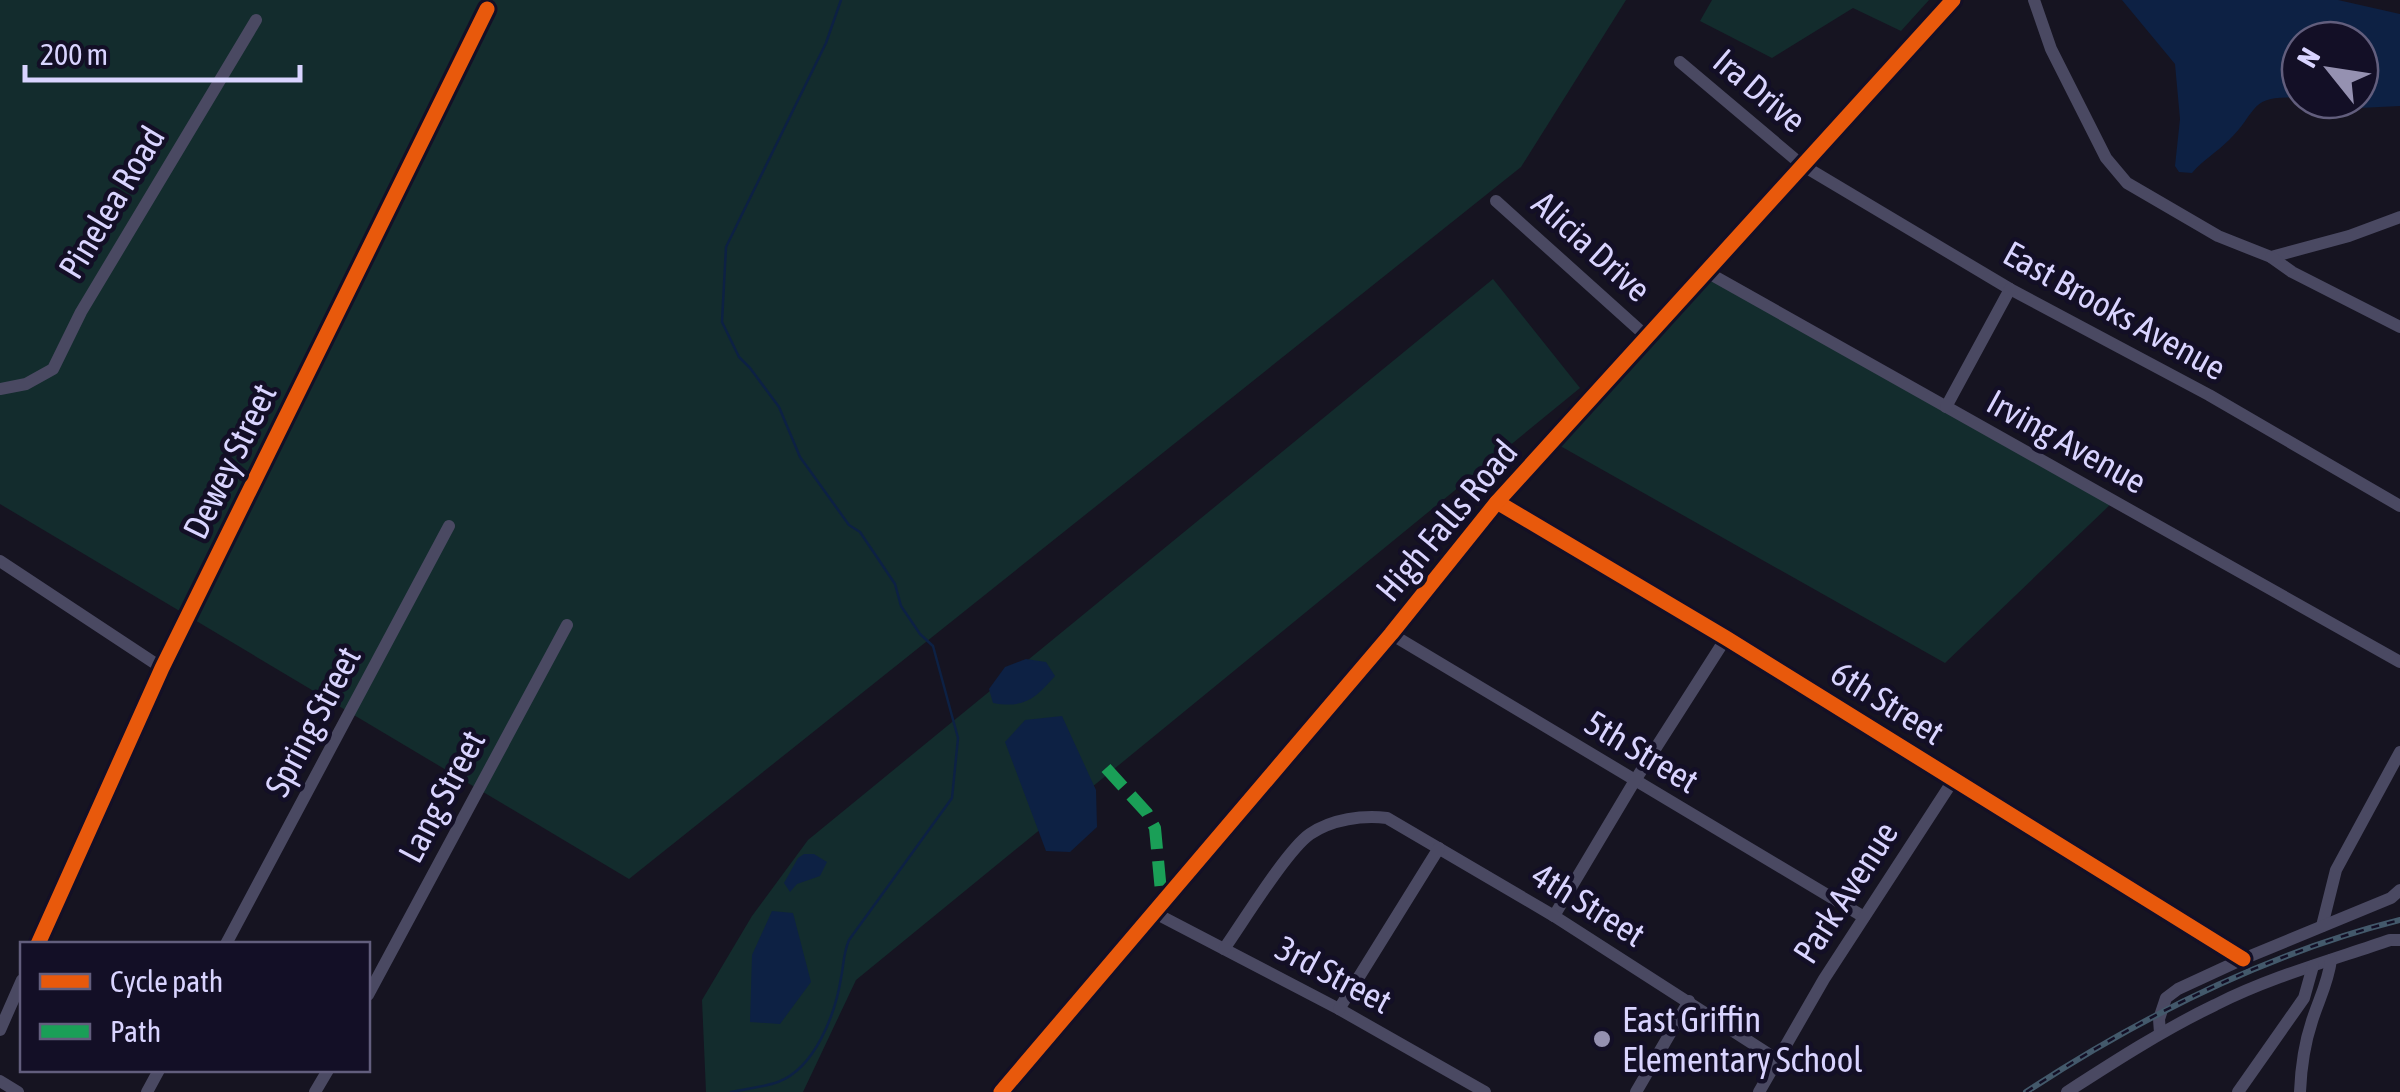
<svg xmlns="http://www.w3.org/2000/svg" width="2400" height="1092" viewBox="0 0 2400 1092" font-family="'Asap Condensed',sans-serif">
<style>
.green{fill:#132c2d}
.water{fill:#0d2144}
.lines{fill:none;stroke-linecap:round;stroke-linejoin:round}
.stream{stroke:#0d2144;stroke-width:2.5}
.minor{stroke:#4a4962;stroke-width:12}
.rail-casing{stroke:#43596b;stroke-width:6}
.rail{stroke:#130f26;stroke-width:2.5;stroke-dasharray:8;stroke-linecap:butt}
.quiet{stroke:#1a9f57;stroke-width:12;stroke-dasharray:25 12;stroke-linecap:butt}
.cycleway-casing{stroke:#130f26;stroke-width:21}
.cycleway{stroke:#e8590c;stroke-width:15}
.poi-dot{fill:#9591b1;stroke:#130f26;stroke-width:4}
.labels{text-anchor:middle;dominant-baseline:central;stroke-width:9;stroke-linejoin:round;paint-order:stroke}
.street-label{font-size:35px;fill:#d9d4ff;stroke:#130f26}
.poi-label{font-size:35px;fill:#d9d4ff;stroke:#130f26;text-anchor:start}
</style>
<rect width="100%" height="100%" fill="#161421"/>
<g class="green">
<path d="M0,0H1626L1521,167L629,879L0,504Z"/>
<path d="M1712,0H1929L1901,31L1853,8L1772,58L1700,21Z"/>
<path d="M1707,274L2114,501L1945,663L1555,443Z"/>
<path d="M1493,279L1580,388L856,980L803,1092H706L702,1000L752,916L808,840Z"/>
</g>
<g class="water">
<path d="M2122,0H2338L2400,14V106L2359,108L2312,100H2360V40H2300V98C2248,94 2259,111 2229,140C2217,152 2203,160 2192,173L2179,172L2175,166L2180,119L2175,64Z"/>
<path d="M1026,659L1046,662L1055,676C1036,698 1024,709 993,703L989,689L1005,667Z"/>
<path d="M1062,716L1096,790L1097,827L1070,852L1046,851L1005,742L1025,720Z"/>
<path d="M804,854H814L827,862L820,876L797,884L790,892L784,883L798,858Z"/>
<path d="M772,911L793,913L811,982L780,1024L750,1022L752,955Z"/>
</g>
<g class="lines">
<path class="stream" d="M731,1092C746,1089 764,1087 778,1082C815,1068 835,1015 841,978C844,964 843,954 849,940L952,798L958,738L933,646L920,634L901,606L895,584L860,532L849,525L800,457L779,407L750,368L739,357L722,322L726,247L826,43L841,0"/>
<g class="minor">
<path d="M2034,0L2051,49L2106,158L2127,183L2218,236L2271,257L2349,236L2400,217"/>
<path d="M1680,62L1802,165L2010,289L2209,395L2400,506"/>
<path d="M1496,201L1646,336"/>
<path d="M2271,257L2292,272L2400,327"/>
<path d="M1705,271L2400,662"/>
<path d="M0,389L26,384L53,369L81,312L256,20"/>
<path d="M1946,407L2010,289"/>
<path d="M1497,502L1726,638L2243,959"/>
<path d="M0,561L162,668"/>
<path d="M1391,634L1864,917"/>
<path d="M1153,912L1339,1009L1485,1092"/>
<path d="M1554,916L1634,782L1726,638"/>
<path d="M2322,926L2336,870L2400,752"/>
<path d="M38,944L162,668L487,9"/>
<path d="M226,944L449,526"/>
<path d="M1224,949C1243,922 1287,850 1310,834C1332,819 1363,815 1387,818L1554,916L1778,1060"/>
<path d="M368,995L567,625"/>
<path d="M1339,1009L1439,848"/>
<path d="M0,1030L22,980"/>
<path d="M2160,1033L2159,1019L2166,998L2178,989L2243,959L2391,898L2400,890"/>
<path d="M0,1081L18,1092"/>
<path d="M147,1092L159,1070"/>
<path d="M315,1092L328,1070"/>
<path d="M1001,1092L1391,634L1497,502L1953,0"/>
<path d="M1636,1092L1689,1001"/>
<path d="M1759,1092L1824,979L1954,779"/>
<path d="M2067,1092C2115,1061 2163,1030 2215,1005C2270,977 2332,960 2390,940H2400"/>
<path d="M2238,1092L2304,998L2313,966"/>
<path d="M2300,1092C2301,1067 2304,1045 2312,1021C2319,999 2328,983 2331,960"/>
</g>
<defs>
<path id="rail" d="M2026,1092C2142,1016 2265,954 2400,920"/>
</defs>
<use href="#rail" class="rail-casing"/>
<use href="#rail" class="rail"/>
<path class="quiet" d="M1106,768L1147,813L1155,828L1162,902"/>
<defs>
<g id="cycleway">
<path d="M1497,502L1726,638L2243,959"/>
<path d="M38,944L162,668L487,9"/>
<path d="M1001,1092L1391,634L1497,502L1953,0"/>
</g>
</defs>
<use href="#cycleway" class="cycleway-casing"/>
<use href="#cycleway" class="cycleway"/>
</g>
<circle class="poi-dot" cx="1602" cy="1039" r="10"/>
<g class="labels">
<g class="street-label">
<text transform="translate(1760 90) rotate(40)">Ira Drive</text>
<text transform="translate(111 202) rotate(-59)">Pinelea Road</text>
<text transform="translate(1592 246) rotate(42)">Alicia Drive</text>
<text transform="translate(2115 310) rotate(29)">East Brooks Avenue</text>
<text transform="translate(2067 441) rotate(29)">Irving Avenue</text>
<text transform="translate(229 461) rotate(-64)">Dewey Street</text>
<text transform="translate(1446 520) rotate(-50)">High Falls Road</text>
<text transform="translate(1888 702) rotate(32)">6th Street</text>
<text transform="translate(312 721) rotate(-62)">Spring Street</text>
<text transform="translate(1642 751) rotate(31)">5th Street</text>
<text transform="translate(441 796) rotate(-62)">Lang Street</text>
<text transform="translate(1845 892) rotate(-57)">Park Avenue</text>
<text transform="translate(1589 904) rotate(32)">4th Street</text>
<text transform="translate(1334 974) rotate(28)">3rd Street</text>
</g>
<g class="poi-label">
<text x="1622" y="1019">East Griffin<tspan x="1622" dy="40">Elementary School</tspan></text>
</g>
</g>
<rect x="20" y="942" width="350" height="130" fill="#130f26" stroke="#625e7d" stroke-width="2.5"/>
<rect x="40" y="974" width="50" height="15" fill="#e8590c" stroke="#625e7d" stroke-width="2.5"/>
<text x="110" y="992" font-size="30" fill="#d9d4ff">Cycle path</text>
<rect x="40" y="1024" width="50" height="15" fill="#1a9f57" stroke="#625e7d" stroke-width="2.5"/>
<text x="110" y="1042" font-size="30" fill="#d9d4ff">Path</text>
<g transform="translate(2330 70) rotate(300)"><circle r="48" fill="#130f26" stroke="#625e7d" stroke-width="2.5"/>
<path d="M0-8L18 38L0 25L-18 38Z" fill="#9591b1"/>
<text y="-15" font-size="28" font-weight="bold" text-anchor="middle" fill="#d9d4ff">N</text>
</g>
<path d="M25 65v15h275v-15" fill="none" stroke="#d9d4ff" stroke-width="5"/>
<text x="40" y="65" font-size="30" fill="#d9d4ff" stroke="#130f26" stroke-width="8" paint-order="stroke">200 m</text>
</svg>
